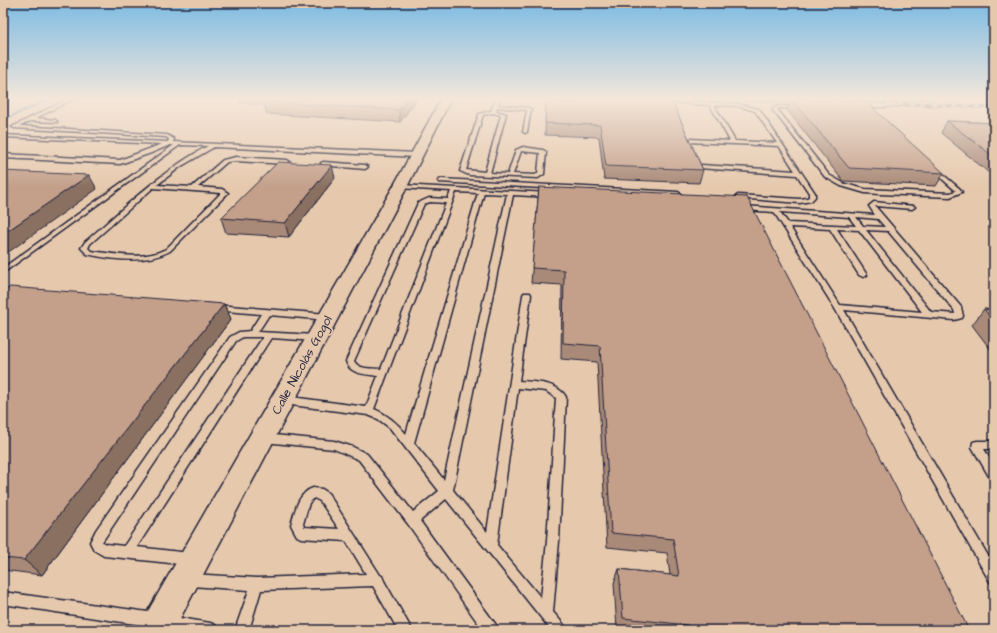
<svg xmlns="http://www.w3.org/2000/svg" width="997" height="633" viewBox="0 0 997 633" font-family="'Architects Daughter',sans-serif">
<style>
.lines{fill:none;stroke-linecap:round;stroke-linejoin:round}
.stream{stroke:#58849c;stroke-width:2.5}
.service-casing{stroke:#22223b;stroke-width:3}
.tertiary-casing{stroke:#22223b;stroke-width:3}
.service{fill:#e6c9ad;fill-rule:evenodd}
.tertiary{fill:#e6c9ad;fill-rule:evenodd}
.rail-casing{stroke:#22223b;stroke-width:3}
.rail{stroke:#e6c9ad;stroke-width:2;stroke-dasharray:5.5;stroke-linecap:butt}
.wall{fill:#a98a78;stroke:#22223b}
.shaded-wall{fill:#897061;stroke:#22223b}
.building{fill:#c4a08b;stroke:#22223b}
.labels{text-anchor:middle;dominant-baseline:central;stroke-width:3;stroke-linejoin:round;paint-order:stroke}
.street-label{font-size:13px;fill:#22223b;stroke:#e6c9ad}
</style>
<rect width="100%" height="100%" fill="#e6c9ad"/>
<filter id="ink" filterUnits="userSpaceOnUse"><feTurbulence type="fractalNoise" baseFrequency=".025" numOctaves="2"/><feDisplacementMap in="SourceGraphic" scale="8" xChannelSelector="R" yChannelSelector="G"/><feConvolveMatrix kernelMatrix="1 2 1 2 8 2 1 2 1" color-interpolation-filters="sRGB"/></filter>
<g filter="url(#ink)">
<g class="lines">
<path class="stream" d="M3,120L49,99"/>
<defs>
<g id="service">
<path d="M68,99H73L36,118L55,120L57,121V122L31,121L20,126L167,135L174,139L173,142L417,153L420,155L417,157L214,147L180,167L157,185L192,187L223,160L236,157L287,160L290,162L287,164L236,161L227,162L198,187L222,189L228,193L170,251C146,264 113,260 87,254L81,248L85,242C124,208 161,171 208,146L180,145L3,273V268L174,145H170L151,153L120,164L3,158V154L120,160L162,144L3,137V135L168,142L169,139L166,137L14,128L12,127ZM153,188L221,193L166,249C142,261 116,254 91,251L88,248L90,244Z"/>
<path d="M496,99H500L498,105L529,108L531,109L527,132L525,133L523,132L527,110L497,107L496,111L506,114L490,173L508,174L516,150L523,147L543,150L546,152L544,174L538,178L469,175L460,171L479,114L491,111ZM493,113L501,115L485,172L466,170L483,115ZM521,151L540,153L538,173L535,175L513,174Z"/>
<path d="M745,99L800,100L802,101L800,102L747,100Z"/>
<path d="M928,99H935C924,105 868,110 858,105L860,104L896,103Z"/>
<path d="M662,100L738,104L759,109L815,193V197L811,201L800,203L736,198L735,197L738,195L800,199L807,198L809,197V193L797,175L699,168V166L701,165L795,171L779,146L688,142L687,141L690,139L730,141L710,105L660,102V100ZM714,105L738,106L755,111L777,143L735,141Z"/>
<path d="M779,106L801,107V108L799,109L780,108L777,109L829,175L845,184L865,189L950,193L956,191L932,170V168L934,167L960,189L962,192L950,197L880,194L865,193L841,186L825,177L772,109Z"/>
<path d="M323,162L365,165L368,167L365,169L321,165V163Z"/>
<path d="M441,179L678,192L681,194L678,196L439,182L438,181Z"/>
<path d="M400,185L549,193L552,195L549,197L513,195L453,490L487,532L523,295L524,293H530L531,295L519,381C535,382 557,382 566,397L559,541L553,612L564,625L566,630H551L446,499L420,521L496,625L498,630H483L408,524L359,460L334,449L264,442L260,441L259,438L260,435L264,434L334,441L353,447L367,454L413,512L439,491L390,428L378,419L368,415L284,404L281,403L279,400L281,397L284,396L366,407L378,376C366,374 350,375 346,361L418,203L429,198L448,199L451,191L398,188V186ZM456,192L478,193L406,434C397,423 388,415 374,409ZM484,193L507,194L444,480L414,443ZM430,202L446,203L381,369C372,368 359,370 354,361L424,204ZM518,388L546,391L556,398L547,541L541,598L497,545Z"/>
<path d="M874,202L914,206L915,207L912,209L875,206L961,307L963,316L962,318L954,320L844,310L994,566V584L990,582L834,307L774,212L744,210L741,208L744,206L875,215L869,206ZM780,212L849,217L856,226L788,223ZM856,217L878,219L885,227L863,226ZM790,227L830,229L859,275L863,277L867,275L837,229L859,230L922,312L840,305ZM866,230L888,231L954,310L955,314L931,312Z"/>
<path d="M216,305L328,314L332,317L328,320L269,315L258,332L316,335L320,338L316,341L271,338L137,547L189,553L193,555L195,559L193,563L189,565L104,556L94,550L90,542L96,530L230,337L239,332L250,331L261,314L213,310L212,308ZM243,337H263L124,546L106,544L102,542L236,341Z"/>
<path d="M977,441H994V449H984L994,466V480L990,478L972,447L973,442Z"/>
<path d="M313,488L322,489L328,493L380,575L382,576L384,581L412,630H398L373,586L261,590L249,630H235L249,590L191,586L187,584L185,580L187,576L191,574L257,578L366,574L346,541L301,538L297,536L291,525C295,511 298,493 313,488ZM314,498L320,501L339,529L304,527L303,524L309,503Z"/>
<path d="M3,592L155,613L160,615L162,620L160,625L155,627L3,604Z"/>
<path d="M168,616L210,623L215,625L217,630H168L163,628L161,623L163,618Z"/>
</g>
<path id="tertiary" d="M441,99H451L407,187L174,630H139L144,618L393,187Z"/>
</defs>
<use href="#service" class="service-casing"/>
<use href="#tertiary" class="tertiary-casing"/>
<use href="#service" class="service"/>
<use href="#tertiary" class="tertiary"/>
<defs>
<path id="rail" d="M854,101L994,108"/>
</defs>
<use href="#rail" class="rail-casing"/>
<use href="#rail" class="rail"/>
</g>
<g class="wall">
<path d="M239,99H417L400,122L267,114L264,105L240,103Z"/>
<path d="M576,99H671L703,170L699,183L604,179L599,137L545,135L546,102L575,103Z"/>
<path d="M791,99H792L944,173L936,186L843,181L787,110Z"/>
<path d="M947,121L994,123V177L941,133Z"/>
<path d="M335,178L289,237L226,233L221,218Z"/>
<path d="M539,187L969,630H617L614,583L619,569L670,575L667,553L607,547L597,362L561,359L562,285L531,283Z"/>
<path d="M3,292L224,304L231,319L42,575L3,570Z"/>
<path d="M984,309L994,310V354L972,325Z"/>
</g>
<g class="shaded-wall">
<path d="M407,99H417L400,122L399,110Z"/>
<path d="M332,165L335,178L289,237L285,223Z"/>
<path d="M89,175L97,189L3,256V234Z"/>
<path d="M224,304L231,319L42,575L24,560Z"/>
</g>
<g class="building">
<path d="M268,99H407L399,110L263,102Z"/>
<path d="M577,99H671L703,170L606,166L600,125L545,123L546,102L577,103Z"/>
<path d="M792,99L865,101L944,173L849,168Z"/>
<path d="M947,121L994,123V157Z"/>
<path d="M278,162L332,165L285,223L221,218Z"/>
<path d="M3,171L89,175L3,234Z"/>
<path d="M539,187L747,197L969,630H689L688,625L623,618L619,569L679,576L673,539L611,533L600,346L563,343L564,270L532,268Z"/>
<path d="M10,287L224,304L24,560L3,558V292Z"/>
<path d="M984,309L994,310V322Z"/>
</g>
</g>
<linearGradient id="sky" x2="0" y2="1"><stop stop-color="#7dbbe3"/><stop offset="0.53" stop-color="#f4e7da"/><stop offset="1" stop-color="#f4e7da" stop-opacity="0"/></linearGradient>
<rect width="997" height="187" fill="url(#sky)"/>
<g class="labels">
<g class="street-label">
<text transform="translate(302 365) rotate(-61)">Calle Nicolás Gogol</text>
</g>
</g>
<rect width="997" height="633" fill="none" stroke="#e6c9ad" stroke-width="16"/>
<rect x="8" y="8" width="981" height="617" fill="none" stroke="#22223b" stroke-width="1.5" filter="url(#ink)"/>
</svg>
